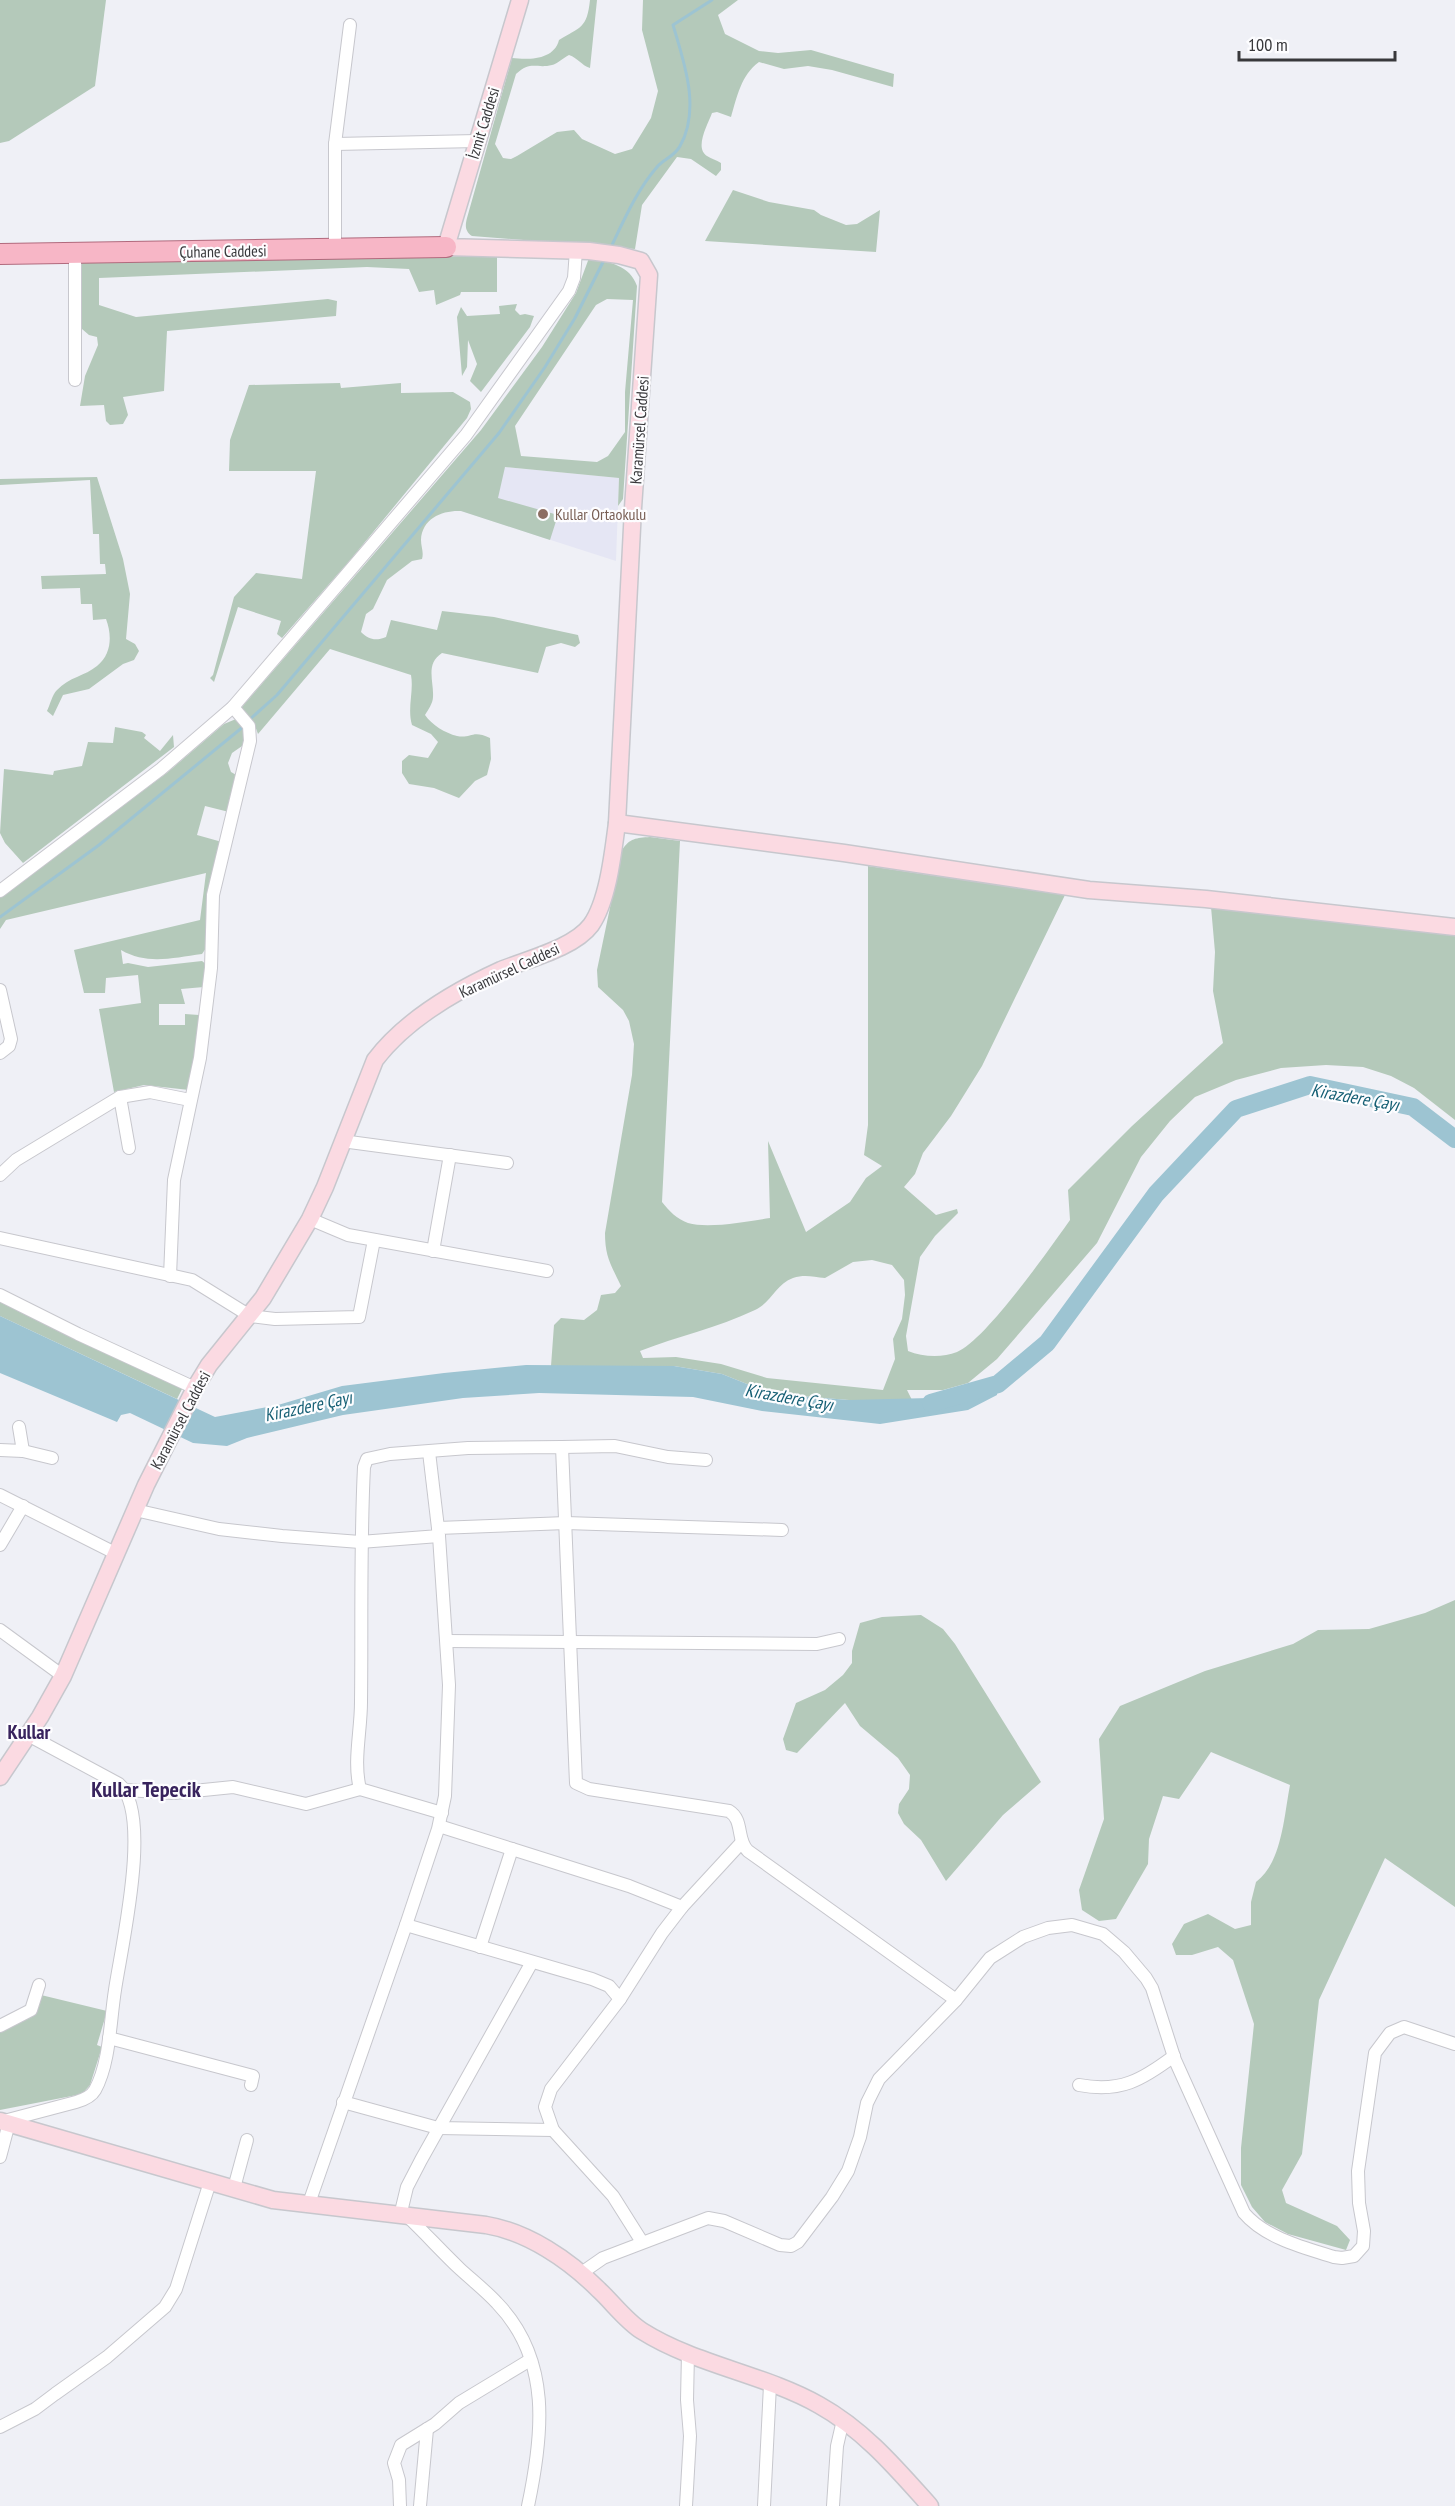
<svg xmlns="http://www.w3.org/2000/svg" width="1455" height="2506" viewBox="0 0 1455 2506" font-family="'PT Sans Narrow',sans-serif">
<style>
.built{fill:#e5e6f4}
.green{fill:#b4c9ba;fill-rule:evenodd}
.water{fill:#9dc4d2}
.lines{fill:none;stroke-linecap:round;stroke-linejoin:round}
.stream{stroke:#9dc4d2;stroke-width:3}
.river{stroke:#9dc4d2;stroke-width:18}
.street-casing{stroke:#c7c7cd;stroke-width:14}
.secondary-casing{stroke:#c7c7cd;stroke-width:19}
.primary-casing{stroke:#b16a7d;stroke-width:22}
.street{stroke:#fff;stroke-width:12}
.secondary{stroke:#fbdae2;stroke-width:16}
.primary{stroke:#f7b6c6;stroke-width:20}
.education-dot{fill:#8d6e63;stroke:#fdfdff;stroke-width:2}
.labels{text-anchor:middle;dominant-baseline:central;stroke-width:4.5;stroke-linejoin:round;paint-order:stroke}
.street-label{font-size:16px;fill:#38383b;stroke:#fdfdff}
.education-label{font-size:16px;fill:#785e54;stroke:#fdfdff;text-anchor:start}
.water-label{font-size:18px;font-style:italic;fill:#155f74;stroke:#fdfdff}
.quarter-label{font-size:20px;font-weight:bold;fill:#38235d;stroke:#fdfdff}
.district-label{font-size:22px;font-weight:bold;fill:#38235d;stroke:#fdfdff}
</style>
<rect width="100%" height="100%" fill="#eff0f6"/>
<path class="built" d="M505,467L619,478L616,561L461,511Z"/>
<g class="green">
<path d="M0,0H106L95,86L9,141L0,143Z"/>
<path d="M590,0H597L590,68C581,65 578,58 569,55C563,58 557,64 552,65C536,69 531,60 516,74L495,144L503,158L511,159L517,156L557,132L574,130L582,139L615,154L632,149L651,118L658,91L642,30L643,0H738L718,15L725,34L759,51L778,53L811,50L894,74L893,87L832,70L808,66L784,69L759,62C741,75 737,97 731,117L717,112L712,113C708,124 694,148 707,156C712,159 716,160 721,163V170L716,176L691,159L677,157L642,205L635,249L472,236C465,231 465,226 467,218L512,58C529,60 554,60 559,40C580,27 587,29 590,0Z"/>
<path d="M733,190L769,202L814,210L821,215L846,225L857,224L880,210L876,252L705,241Z"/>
<path d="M497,255V292H461L460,295L436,305L434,290L419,292L409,269L367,267L99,278V305L136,317L328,299L337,301L336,316L167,331L164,391L123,397L128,415L123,424L110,425L106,421L104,405L80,406L85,376L98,345L97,337L89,335L82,329L81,261L369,256L397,258Z"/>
<path d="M589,258C609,262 630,265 637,286L623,499L618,506L619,478L505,467L498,498L558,515L550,540L461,511C443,510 422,518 421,540C421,547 424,552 422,559L412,561L387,580L373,609L366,614L361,632C369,640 376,641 386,637L391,620L437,630L442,611L494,617L578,635L580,643L575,647L561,643L546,647L538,673L442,653C425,664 434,681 433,697C433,703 428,710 425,715C432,725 445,733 457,736C471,739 472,729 490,738L491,759L487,775L475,781L459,798L434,788L409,784L402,773V761L409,755L428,758L438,742L431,734L412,725C407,708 414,692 411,675L330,649L258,734L254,723L241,708L481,430L542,347L576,293ZM607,299L633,300L625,392V432L608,456L597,462L521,456L515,426L596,305Z"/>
<path d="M517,304L515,310L520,315L525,314L534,316L530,327L481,392L470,381L477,364L468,340L467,367L462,376L457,317L461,307L467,316L500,314L499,306Z"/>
<path d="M340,383L341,388L401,383V393L453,392L470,402L471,409L467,418L351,559L282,638L277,634L281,621L238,607L214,682L210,678L213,675L234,597L256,573L302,579L316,471H229L230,440L249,385Z"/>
<path d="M97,477L123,559L130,594L126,639L135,644L139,651L134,660L123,664L89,689L63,695L53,716L47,711C50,705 52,695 57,690C69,677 85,676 97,666C112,654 112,635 106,619L93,620L92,604H81L80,588L42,589L41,576L106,574L105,564H100L99,534H93L90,480L0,485V479Z"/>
<path d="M236,719L244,726L245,744L232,753L228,763L231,772L238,776L229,812L205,806L197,835L222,842L208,945L202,954C172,958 147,965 121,950L123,964L128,963L148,967L202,961L207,965L204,987L181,989L185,1004H159V1025H185V1014L199,1015L198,1038L189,1090L144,1085L114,1092L99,1009L141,1003L138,975L106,978L105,993H84L74,950L200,920L206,873L6,920L0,929V898L168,772L224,724Z"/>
<path d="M115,727L142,732L146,735L144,738L160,751L173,735L174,747L23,863L5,843L0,833L4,769L53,775L54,771L82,766L88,742L113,743Z"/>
<path d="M650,837L680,841L662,1202C669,1211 677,1219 688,1223C709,1229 749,1221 770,1218L768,1141L806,1232L850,1202L866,1178L882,1166L864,1155L868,1125V866L1065,895L982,1066L951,1116L923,1153L915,1174L904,1187L936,1215L957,1209L958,1213L935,1236L920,1257L906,1336L908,1351C923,1357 942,1358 957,1352C986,1340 1050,1248 1070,1220L1068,1190L1132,1126L1223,1043L1213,991L1215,952L1211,907L1455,933V1120L1414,1088L1391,1076L1363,1067L1326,1065L1281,1068L1236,1080L1195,1097L1170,1121L1141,1157L1097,1243L997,1359L968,1383L943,1390H907L912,1400H849L799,1396L757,1388L722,1374L674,1366H551L554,1325L561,1318L584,1320L597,1310L601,1295L615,1293L621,1286C611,1265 605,1257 605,1233L632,1075L634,1044L629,1021L623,1010L598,987L597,970L622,850C630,838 636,838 650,837ZM872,1260L892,1265L904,1280L905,1295L902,1319L893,1339L895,1359L883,1390L767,1378L721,1364L676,1357L643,1358L640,1351C678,1336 717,1328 755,1310C771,1303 776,1284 793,1278C805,1274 813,1277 825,1278L853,1262Z"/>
<path d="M0,1301L51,1327L183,1387L177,1399L0,1316Z"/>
<path d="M1455,1600V1907L1385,1858L1319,2000L1302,2154L1282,2190L1286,2203L1337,2226L1350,2240L1346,2250L1288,2234L1265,2222L1252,2207L1241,2185V2148L1254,2024L1233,1960L1218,1947L1192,1955H1176L1172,1944L1184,1924L1208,1914L1235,1929L1251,1925V1902L1256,1882C1282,1863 1284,1816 1290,1785L1211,1752L1179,1799L1163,1796L1149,1839L1148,1864L1116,1919L1099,1921L1082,1910L1079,1890L1104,1819L1099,1739L1120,1706L1205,1671L1293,1644L1318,1630L1369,1629L1425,1613Z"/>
<path d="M921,1615L943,1629L955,1644L1041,1782L1003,1815L946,1881L921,1840L904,1824L898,1813L899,1804L909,1789L910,1775L898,1758L860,1726L845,1703L797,1753L786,1750L783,1739L796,1703L825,1690L843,1675L852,1663V1651L860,1623L882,1617Z"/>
<path d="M41,1995L107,2011L97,2045L102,2047L90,2085L82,2094L0,2110V2030Z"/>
</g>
<path class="water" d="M0,1316L215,1417L278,1405L342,1386L444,1373L526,1365L674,1366L722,1374L757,1388L799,1396L849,1400L970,1397L998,1384L997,1395L968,1410L880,1424L762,1411L693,1397L539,1393L463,1398L343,1415L247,1438L227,1446L193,1443L130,1413L121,1415L117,1422L0,1373Z"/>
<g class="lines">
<g class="stream">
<path d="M611,247C624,220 637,190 657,167C664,159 675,156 680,146C701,109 684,62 673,25L712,0"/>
<path d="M248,721L277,695L499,433L545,367L575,318L605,258"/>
<path d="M0,917L99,845L244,726"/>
</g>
<path class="river" d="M931,1403L998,1384L1047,1343L1156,1194L1236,1109L1310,1085L1413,1107L1455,1139"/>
<defs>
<g id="street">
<path d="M335,144L477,141"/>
<path d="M335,250V144L350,25"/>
<path d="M75,253V380"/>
<path d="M0,891L161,769L233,707L466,435L569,291L574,278L576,250"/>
<path d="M0,990L11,1039L9,1046L0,1053"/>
<path d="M120,1097L129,1148"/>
<path d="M342,1141L507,1163"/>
<path d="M0,1175L16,1160L120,1097L150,1092L190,1100"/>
<path d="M310,1219L348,1235L547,1271"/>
<path d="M0,1238L192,1280L250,1316L275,1319L359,1317L374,1240"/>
<path d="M433,1251L450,1155"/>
<path d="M170,1276L174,1180L200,1058L211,968L213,895L250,741L249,726L233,707"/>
<path d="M0,1295L78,1334L195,1388"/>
<path d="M562,1447L615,1446L668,1457L706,1460"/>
<path d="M0,1450L23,1451L19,1427"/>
<path d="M23,1451L52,1458"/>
<path d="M429,1452L438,1528"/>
<path d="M0,1495L115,1553"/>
<path d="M135,1510L219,1529L282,1536L360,1542L439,1536L438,1528L566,1523L782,1530"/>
<path d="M0,1545L23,1506"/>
<path d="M0,1630L63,1676"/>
<path d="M447,1641L817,1644L839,1639"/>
<path d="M126,1790L174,1793L233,1787L306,1804L360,1789"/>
<path d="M442,1813L360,1789C353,1761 361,1732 361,1702C362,1624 360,1546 364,1467L367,1459L390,1454L468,1448L562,1447L576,1783L589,1789L729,1811C744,1820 736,1840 748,1851L956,2000"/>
<path d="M439,1826L512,1849L480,1947"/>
<path d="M512,1849L629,1886L682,1907"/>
<path d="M620,1999L662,1933L682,1907L742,1842"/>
<path d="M0,2026L31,2010L39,1985"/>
<path d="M109,2038L253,2076L251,2085"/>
<path d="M1079,2085C1120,2093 1142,2080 1174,2056"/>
<path d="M343,2102L438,2128L553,2130L545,2107L551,2089L620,1999L609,1986L592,1979L406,1925"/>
<path d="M4,2121L76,2102C83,2100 91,2097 95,2090C110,2063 110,2021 115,1990C121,1948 153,1813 119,1784L28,1735"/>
<path d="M553,2130L613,2196L642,2242"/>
<path d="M0,2157L9,2123"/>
<path d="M234,2188L247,2140"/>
<path d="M308,2206L406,1925L438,1829L445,1796L449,1685L439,1536"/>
<path d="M400,2216L407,2187L421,2160L532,1962"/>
<path d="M408,2217C426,2234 442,2252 460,2269C472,2280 486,2291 497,2303C552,2360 543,2435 528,2506"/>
<path d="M580,2274L603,2258L708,2218L724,2221L780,2245L791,2246L798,2242L832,2197L848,2171L860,2137L867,2103L879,2079L956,2000L990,1958L1023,1937L1048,1928L1072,1925L1103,1934L1124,1952L1146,1978L1152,1988L1175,2060L1244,2213C1265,2238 1305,2248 1334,2257L1342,2258L1354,2256L1363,2246L1364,2231L1359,2203L1358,2171L1375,2053L1390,2033L1404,2027L1455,2044"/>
<path d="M0,2427L35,2409L55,2394L107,2357L165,2307L176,2289L210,2182"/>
<path d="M400,2506L399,2480L394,2463L401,2445L435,2424L459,2403L530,2360"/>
<path d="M420,2506L427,2429"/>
<path d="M686,2506L690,2436L687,2400L688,2353"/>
<path d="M764,2506L770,2385"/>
<path d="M833,2506L837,2446L843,2420"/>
</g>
<g id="secondary">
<path d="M617,823L844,853L1089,890L1206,899L1455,927"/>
<path d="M0,1777L40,1717L63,1676L146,1485L195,1388L209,1365L263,1298L310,1219L325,1187L375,1060C406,1019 455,991 501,970C528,959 574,948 591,925C608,901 613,853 617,823L633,508L649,275L641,261L619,255L589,251L446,247L520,0"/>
<path d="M0,2121L273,2200L486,2225C528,2232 569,2260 599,2290C613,2303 626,2321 642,2331C696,2365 764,2374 819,2405C864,2430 896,2468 930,2506"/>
</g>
<path id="primary" d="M0,254L446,247"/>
</defs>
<use href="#street" class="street-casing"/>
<use href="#secondary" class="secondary-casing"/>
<use href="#primary" class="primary-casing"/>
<use href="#street" class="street"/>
<use href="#secondary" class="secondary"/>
<use href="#primary" class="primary"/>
</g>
<circle class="education-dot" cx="543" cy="514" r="6"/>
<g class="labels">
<g class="street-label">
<text transform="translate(483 123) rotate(-73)">İzmit Caddesi</text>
<text transform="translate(223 251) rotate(-1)">Çuhane Caddesi</text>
<text transform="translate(639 430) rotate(-86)">Karamürsel Caddesi</text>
<text transform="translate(509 970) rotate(-25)">Karamürsel Caddesi</text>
<text transform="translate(180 1420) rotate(-62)">Karamürsel Caddesi</text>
</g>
<g class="education-label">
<text x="555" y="514">Kullar Ortaokulu</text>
</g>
<g class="water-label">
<text transform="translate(1355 1097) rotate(10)">Kirazdere Çayı</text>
<text transform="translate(789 1397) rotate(10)">Kirazdere Çayı</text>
<text transform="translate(308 1406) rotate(-12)">Kirazdere Çayı</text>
</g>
<g class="quarter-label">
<text x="29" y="1732">Kullar</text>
</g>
<g class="district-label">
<text x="146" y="1789">Kullar Tepecik</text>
</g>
</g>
<path d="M1239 51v9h156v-9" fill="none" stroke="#38383b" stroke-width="3"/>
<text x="1248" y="51" font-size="18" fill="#38383b" stroke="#fdfdff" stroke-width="4.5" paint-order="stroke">100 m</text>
</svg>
